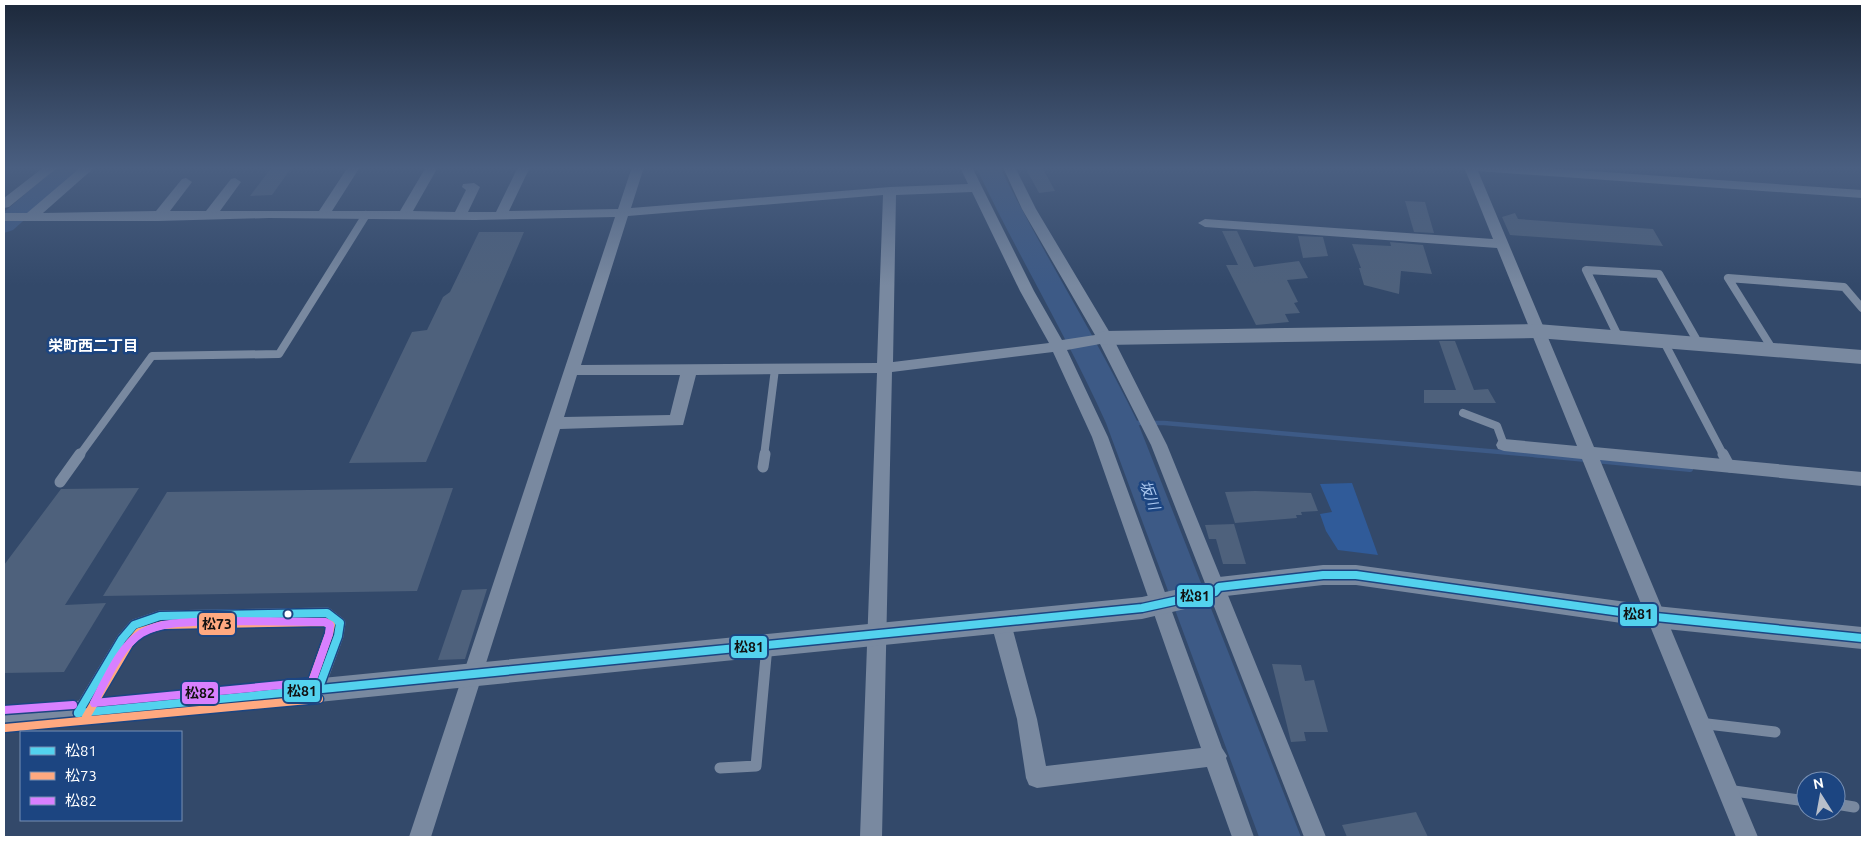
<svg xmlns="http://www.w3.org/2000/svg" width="1866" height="841" viewBox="0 0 1866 841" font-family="Ubuntu,'Noto Sans JP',sans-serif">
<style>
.green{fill:#305b99}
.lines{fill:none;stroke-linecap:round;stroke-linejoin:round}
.stream-far1{stroke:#3d5a86;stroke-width:4.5}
.stream{stroke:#3d5a86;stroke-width:6}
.river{fill:#3d5a86;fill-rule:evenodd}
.building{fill:#4e617c}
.service-far1{stroke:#7989a0;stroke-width:8}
.service{stroke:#7989a0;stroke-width:11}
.minor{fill:#7989a0;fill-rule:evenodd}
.tertiary{fill:#7989a0;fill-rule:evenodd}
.bus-1-casing{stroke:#1c4581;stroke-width:11}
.bus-2-casing{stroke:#1c4581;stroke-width:11}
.bus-3-casing{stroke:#1c4581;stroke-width:11}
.bus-1{stroke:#53d2ee;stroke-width:8}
.bus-2{stroke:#ffa980;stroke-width:8}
.bus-3{stroke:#d880ff;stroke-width:8}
.bus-dot{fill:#fff;stroke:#1c4581;stroke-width:2}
.labels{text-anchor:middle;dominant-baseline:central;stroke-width:5;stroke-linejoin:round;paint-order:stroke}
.neighbourhood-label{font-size:15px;font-weight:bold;fill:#fff;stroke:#1c4581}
.water-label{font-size:15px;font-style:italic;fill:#acc9f1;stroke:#1c4581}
.line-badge{stroke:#1c4581;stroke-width:2}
.pale-badge-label{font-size:14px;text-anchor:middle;font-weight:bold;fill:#111}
</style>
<rect width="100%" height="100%" fill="#33496a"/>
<path class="green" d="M1352,483L1378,555L1338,550L1326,531L1320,514L1332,512L1320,484Z"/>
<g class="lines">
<path class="stream-far1" d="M1122,423H1164L1546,456"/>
<g class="stream">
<path d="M1532,454L1585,459"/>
<path d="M1594,460L1690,469"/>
</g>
<g class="river">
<path d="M57,167H84L13,230L4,233V212Z"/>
<path d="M976,167H1000C1043,254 1096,336 1138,423L1301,837H1259L1106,423C1067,336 1017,254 976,167Z"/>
</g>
</g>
<g class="building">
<path d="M272,167H292L272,195L250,196Z"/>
<path d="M1025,167H1042L1055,191L1039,193Z"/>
<path d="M1405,201L1425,202L1434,233L1414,232Z"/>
<path d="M1515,213L1518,219L1653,229L1663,246L1510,235L1502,217Z"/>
<path d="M1222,231H1237L1254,267L1299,261L1308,278L1287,280L1298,302L1294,303L1300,313L1285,314L1289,322L1256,325L1226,265H1238Z"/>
<path d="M479,232H524L426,462L349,463L412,332L427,330L443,297L450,292Z"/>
<path d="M1298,236L1323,237L1328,256L1303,258Z"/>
<path d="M1390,242L1423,245L1432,274L1401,271L1399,294L1364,285L1359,268H1361L1352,244L1391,246Z"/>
<path d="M1439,341H1455L1474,390L1488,389L1496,403H1424V390H1456Z"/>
<path d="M139,488L65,605L106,603L64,672L4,673V565L61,489Z"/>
<path d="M453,488L417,591L103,596L167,492Z"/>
<path d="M1255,491L1311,493L1318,511L1301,512L1302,515H1296L1297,518L1235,523L1225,492Z"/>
<path d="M1234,524L1246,564H1223L1216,539H1209L1205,525Z"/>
<path d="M487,589L465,659L438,660L462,590Z"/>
<path d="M1272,664L1301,665L1305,681L1314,680L1328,732H1304L1306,741L1291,742Z"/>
<path d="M1416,812L1428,837H1347L1342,825Z"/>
</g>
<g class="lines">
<g class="service-far1">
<path d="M1619,338L1586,270L1659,274L1699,344"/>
<path d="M1664,342L1724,456"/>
<path d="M1773,350L1728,278L1844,287L1862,308"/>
<path d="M1463,413L1497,426L1504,445"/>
<path d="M79,456L152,356L279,354L366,215"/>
<path d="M764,456L775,369"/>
</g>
<g class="service">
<path d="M1723,454L1730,467"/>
<path d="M763,467L765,454"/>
<path d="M60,482L80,454"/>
<path d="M79,711L122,639L134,625L160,616L327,613L340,623L338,636L319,688"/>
<path d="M1699,723L1775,732"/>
<path d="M720,768L756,766L767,646"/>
<path d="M1727,790L1806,801"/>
<path d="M1836,804L1854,807"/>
</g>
<g class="minor">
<path d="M44,167H58L9,207L4,208V198Z"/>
<path d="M81,167H95L43,213L156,211L182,179L186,178L192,182L170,211H206L231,179L235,178L241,182L220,211H319L348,167H360L332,211H400L426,167H438L413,211L455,212L466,190L462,187L463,184L474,183L480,187L468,212H496L518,167H530L509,211L618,209L632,167H644L631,208L890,187L968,184L960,167H972L1034,291L1062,340L1095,335L1022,209L1003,167H1015L1036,209L1113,338L1167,445L1326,837H1304L1151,445L1100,344L1067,350L1108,437L1222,748L1227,756L1226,758L1254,837H1232L1207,767L1037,788L1029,785L1026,778L1017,719L991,623L994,617L1001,615L1008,617L1011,623L1037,719L1046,766L1201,748L1092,437L1053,352L892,372L882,837H860L877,373L696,375L683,425L560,429L431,837H409L615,217L475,220L269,218L158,221H4V213H27ZM972,192L1020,291L1049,343L893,362L896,195ZM883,195L877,363L581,365L628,216ZM577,375H680L670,415L564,417Z"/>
<path d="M1464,167H1532L1862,190V198L1478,171L1594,447L1862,472V486L1600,460L1758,837H1736L1582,459L1504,451L1498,449L1496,445L1498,441L1504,439L1577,446L1497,248L1205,227L1198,223L1205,219L1493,239Z"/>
</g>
<g class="tertiary">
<path d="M1537,324L1862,350V364L1537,338L1105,345L1098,343L1095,338L1098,333L1105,331Z"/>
<path d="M1323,565H1356L1656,606L1862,627V649L1656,628L1356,585H1323L1226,596L1215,602L1142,619L119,722L4,731V706L119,698L1142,597L1207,583L1219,577Z"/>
</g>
<defs>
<g id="bus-1">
<path d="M78,713L1142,608L1215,592L1219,587L1323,575H1356L1656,617L1862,638"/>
<path d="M78,713L122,639L134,625L160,616L327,613L340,623L338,636L318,690"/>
</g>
<g id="bus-2">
<path d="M86,717L129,644L139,632L162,625L325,622L331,625L329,634L310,687"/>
<path d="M5,728L319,699"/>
</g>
<g id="bus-3">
<path d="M225,621L325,622L330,625L329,634L312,682L94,703C133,624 138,623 225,621Z"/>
<path d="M4,710L73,705"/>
</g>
</defs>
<use href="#bus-1" class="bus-1-casing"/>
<use href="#bus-2" class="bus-2-casing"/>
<use href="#bus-3" class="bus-3-casing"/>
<use href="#bus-1" class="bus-1"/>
<use href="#bus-2" class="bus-2"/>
<use href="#bus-3" class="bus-3"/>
</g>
<linearGradient id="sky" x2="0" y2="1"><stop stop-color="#1c283a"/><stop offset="0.59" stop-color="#4a5f81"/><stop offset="1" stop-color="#4a5f81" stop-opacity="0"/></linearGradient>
<rect width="1866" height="285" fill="url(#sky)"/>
<circle class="bus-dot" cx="288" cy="614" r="4.5"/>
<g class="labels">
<g class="neighbourhood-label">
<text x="93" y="345">栄町西二丁目</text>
</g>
<g class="water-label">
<text transform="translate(1150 495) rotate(69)">坂川</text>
</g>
</g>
<g class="line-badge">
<rect x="1176" y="584" width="38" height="24" rx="5" fill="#53d2ee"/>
<rect x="1619" y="603" width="39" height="24" rx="5" fill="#53d2ee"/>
<rect x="198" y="612" width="38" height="24" rx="5" fill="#ffa980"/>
<rect x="730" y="635" width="38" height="24" rx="5" fill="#53d2ee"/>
<rect x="283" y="679" width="38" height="24" rx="5" fill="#53d2ee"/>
<rect x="181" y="681" width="38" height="24" rx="5" fill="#d880ff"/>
</g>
<g class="pale-badge-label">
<text x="1195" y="601">松81</text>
<text x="1638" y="619">松81</text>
<text x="217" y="629">松73</text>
<text x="749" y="652">松81</text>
<text x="302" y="696">松81</text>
<text x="200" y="698">松82</text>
</g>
<rect width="1866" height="841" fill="none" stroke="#ffffff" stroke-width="10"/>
<rect x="20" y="731" width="162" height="90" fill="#1c4581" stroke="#778fb3"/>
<rect x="30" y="747" width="25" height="8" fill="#53d2ee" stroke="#778fb3"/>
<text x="65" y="756" font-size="15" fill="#ffffff">松81</text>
<rect x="30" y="772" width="25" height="8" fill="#ffa980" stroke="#778fb3"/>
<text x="65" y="781" font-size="15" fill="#ffffff">松73</text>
<rect x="30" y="797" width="25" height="8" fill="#d880ff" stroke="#778fb3"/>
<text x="65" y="806" font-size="15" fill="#ffffff">松82</text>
<g transform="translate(1821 796) rotate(349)"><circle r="24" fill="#1c4581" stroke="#778fb3"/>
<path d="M0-4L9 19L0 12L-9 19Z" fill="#b8bfcb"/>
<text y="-8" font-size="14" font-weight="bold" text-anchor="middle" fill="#ffffff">N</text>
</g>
</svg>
